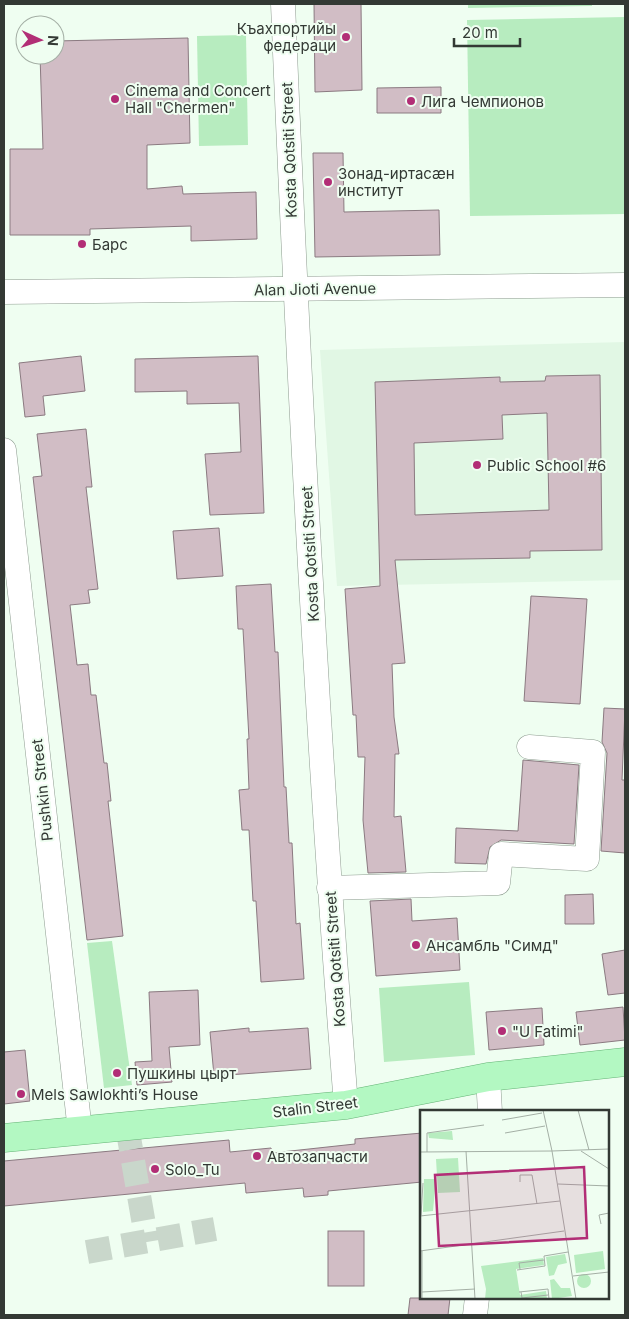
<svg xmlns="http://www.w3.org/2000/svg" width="629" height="1319" viewBox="0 0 629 1319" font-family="Inter,sans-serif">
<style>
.built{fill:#e1f7e4}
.green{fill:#b7ecbf}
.building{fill:#d1bdc5;stroke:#8b7a81;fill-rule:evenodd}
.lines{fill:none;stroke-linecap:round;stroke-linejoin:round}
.minor-tunnel{stroke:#c9d7cb;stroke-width:24;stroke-dasharray:24 12;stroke-linecap:butt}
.minor-casing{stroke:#8e9c90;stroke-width:25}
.major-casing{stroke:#65b376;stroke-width:29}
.minor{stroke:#fff;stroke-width:24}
.major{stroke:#b3f8c2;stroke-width:28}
.poi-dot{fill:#b22e76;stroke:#effef1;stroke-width:2}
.labels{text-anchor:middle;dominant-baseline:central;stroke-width:4;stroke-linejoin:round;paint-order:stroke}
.poi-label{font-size:15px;fill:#333934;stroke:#effef1;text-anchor:start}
.street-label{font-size:15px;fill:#333934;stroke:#effef1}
.inset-road{fill:none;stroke:#a4afa5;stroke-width:1}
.view{fill:#b22e76;fill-opacity:0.15;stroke:#b22e76;stroke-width:2.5}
.inset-edge{fill:none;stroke:#333934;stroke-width:2.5}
</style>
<rect width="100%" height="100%" fill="#effef1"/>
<path class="built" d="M625,342V580L337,586L320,350Z"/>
<g class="green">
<path d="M468,4H592V6L468,8Z"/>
<path d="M625,17V214L470,216L467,20Z"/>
<path d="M246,35L248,145L199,146L197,36Z"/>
<path d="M112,941L132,1085L104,1088L87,943Z"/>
<path d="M469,982L475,1055L384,1062L379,988Z"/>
</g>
<g class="building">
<path d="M314,4H361L362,90L315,92Z"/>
<path d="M188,38L190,143L147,145V189L182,186L183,194L256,192L257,239L191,241V226L90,229V235H10V149H43L40,55H55V41Z"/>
<path d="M441,87V113H377V88Z"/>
<path d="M313,153H343L344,212L439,210L440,255L315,257Z"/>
<path d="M81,356L85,391L43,396L45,415L25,417L19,363Z"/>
<path d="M258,356L264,513L210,515L205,454L241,452L239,403L187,404V391L135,392V359Z"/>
<path d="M600,375L602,550L530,551V558L395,560L405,663L392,664L394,717L399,754H395L394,817L401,816L406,872L368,873L363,820L365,757H358L356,715H353L345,589L380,586L375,382L500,377V382L545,381L546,376ZM547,413L549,510L415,515L414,443L503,439L502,415Z"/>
<path d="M86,429L92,487H86L98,589L88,590L90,603L70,605L77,665L88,664L91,695H96L104,763H107L111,801H108L123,936L87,940L33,477L42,476L37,434Z"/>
<path d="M219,528L223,576L177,579L173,531Z"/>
<path d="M271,584L275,652H278L284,787H286L289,843H292L296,924L300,923L304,979L261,982L256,901H253L249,830H242L239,790L249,789L247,739H249L243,629H238L236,586Z"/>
<path d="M531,596L587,599L580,704L524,701Z"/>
<path d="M604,708L625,709L622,780H625V853L601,851L607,753L602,742Z"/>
<path d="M523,760L579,765L574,844L501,840L490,847L486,864L455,863L456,828L518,831Z"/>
<path d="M593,894L594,924H565V895Z"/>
<path d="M411,899L412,921L457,918L460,970L376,976L370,901Z"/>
<path d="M625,950V993L608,995L602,954Z"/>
<path d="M198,990L200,1045L169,1047L172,1082L137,1085L135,1062L152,1061L149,992Z"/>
<path d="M623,1007L625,1040L580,1045L576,1012Z"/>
<path d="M542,1008L544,1045L489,1050L486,1012Z"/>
<path d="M249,1028V1032L308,1028L311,1069L214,1076L210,1032Z"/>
<path d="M25,1050L30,1101L4,1104V1052Z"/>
<path d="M422,1133V1182L328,1191V1195L304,1197L303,1188L246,1193L245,1183L4,1206V1161L229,1140L230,1152L271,1148L272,1153L355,1144V1139Z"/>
<rect x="328" y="1231" width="36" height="55"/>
<path d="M410,1298H450L448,1315H408Z"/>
</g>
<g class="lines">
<g class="minor-tunnel">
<path d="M127,1126L147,1242"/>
<path d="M87,1252L215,1229"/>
</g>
<defs>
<g id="minor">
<path d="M283,4C298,371 317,738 346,1105"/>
<path d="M4,292L625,285"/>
<path d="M4,450L80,1131"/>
<path d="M329,888L498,883L501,854L587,859L593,752L529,747"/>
<path d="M488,1077L490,1112"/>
<path d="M475,1315L477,1298"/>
</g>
<path id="major" d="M4,1138L346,1105L488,1077L625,1062"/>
</defs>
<use href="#minor" class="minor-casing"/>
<use href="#major" class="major-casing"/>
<use href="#minor" class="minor"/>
<use href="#major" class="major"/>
</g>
<g class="poi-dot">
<circle cx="346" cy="37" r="5"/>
<circle cx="115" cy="99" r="5"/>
<circle cx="411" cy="101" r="5"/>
<circle cx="328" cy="182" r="5"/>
<circle cx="82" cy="244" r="5"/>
<circle cx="477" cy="465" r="5"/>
<circle cx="416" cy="945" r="5"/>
<circle cx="502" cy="1031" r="5"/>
<circle cx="117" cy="1073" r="5"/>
<circle cx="21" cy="1094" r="5"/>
<circle cx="257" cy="1156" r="5"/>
<circle cx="155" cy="1169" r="5"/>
</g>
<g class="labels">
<g class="poi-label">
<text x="336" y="28" text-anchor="end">Къахпортийы<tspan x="336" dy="17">федераци</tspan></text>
<text x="125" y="90">Cinema and Concert<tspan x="125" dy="17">Hall "Chermen"</tspan></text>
<text x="421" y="101">Лига Чемпионов</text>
<text x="338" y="173">Зонад-иртасæн<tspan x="338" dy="17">институт</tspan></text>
<text x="92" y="244">Барс</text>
<text x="487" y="465">Public School #6</text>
<text x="426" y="945">Ансамбль "Симд"</text>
<text x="512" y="1031">"U Fatimi"</text>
<text x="127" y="1073">Пушкины цырт</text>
<text x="31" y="1094">Mels Sawlokhti’s House</text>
<text x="267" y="1156">Автозапчасти</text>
<text x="165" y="1169">Solo_Tu</text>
</g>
<g class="street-label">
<text transform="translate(289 150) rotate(-92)">Kosta Qotsiti Street</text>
<text transform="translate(315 289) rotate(-1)">Alan Jioti Avenue</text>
<text transform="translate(310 554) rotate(-93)">Kosta Qotsiti Street</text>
<text transform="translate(42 790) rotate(-96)">Pushkin Street</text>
<text transform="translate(335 959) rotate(-94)">Kosta Qotsiti Street</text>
<text transform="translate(315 1107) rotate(-7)">Stalin Street</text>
</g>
</g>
<g transform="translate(420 1110)">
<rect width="189" height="189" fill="#effef1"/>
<path d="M32,21L33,30L9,28L8,23ZM38,48L40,82L18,83L16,49ZM4,69H16L13,101L3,102ZM183,141L185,159L156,163L154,145ZM145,144L147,153L138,155L134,165L129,166L126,147ZM123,148L124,155L96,159L100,185L126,181L127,189H65L66,179L61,156ZM157 171a7 7 0 1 1 14 0a7 7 0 1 1-14 0ZM134,169L141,178H150L152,186L132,189L130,170Z" fill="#b7ecbf"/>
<path class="inset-road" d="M123,0L132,41M158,0L169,40M82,10L122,3M85,23L125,16M46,41L55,189M161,41L189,59M0,42L132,41M7,42V23L64,15M100,72V65H112L117,94M138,74L189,76M1,105L3,73M0,106L140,91M181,114L179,105L189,103M0,141L144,121M2,141V189M100,159L99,153L124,150M97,160L125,156L124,146L148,142M153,166L189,162M2,182L55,179M99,182L128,179L129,189M101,182L102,188L128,185M156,189L132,41L189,39"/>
<path class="view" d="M164,57L167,128L19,136L15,65Z"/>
<rect width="189" height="189" class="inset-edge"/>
</g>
<rect width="629" height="1319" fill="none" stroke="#333934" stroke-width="10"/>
<g transform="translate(40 40) rotate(93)"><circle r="24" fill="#effef1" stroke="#a4afa5"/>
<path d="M0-4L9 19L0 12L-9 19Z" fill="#b22e76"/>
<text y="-8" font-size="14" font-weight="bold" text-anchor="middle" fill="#333934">N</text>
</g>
<path d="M454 38v8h66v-8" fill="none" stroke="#333934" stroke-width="2.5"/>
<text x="462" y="38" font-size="15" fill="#333934" stroke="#effef1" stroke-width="4" paint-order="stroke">20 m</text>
</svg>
